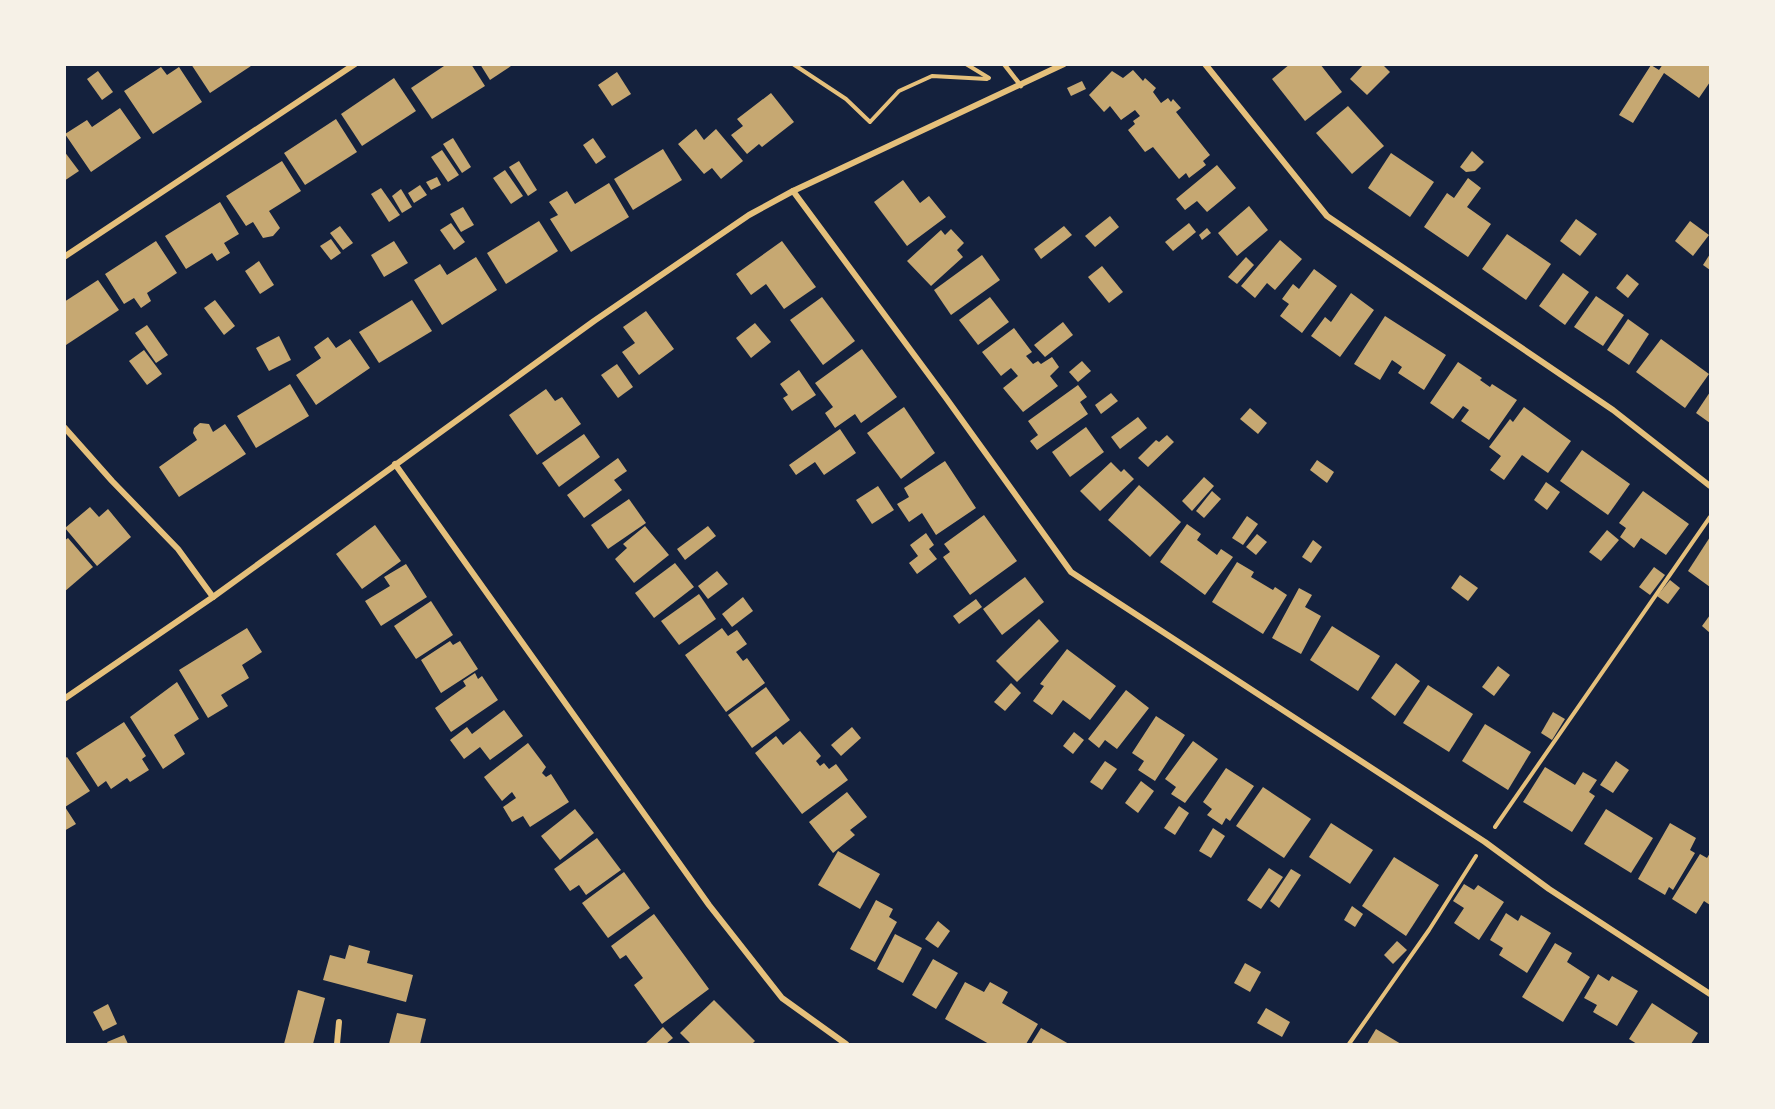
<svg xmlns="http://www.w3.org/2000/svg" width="1775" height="1109" viewBox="0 0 1775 1109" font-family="Lato,sans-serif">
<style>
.building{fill:#c6a872}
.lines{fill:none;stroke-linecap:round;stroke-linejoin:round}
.path{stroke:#e5c07b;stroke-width:4}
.service{stroke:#e5c07b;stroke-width:4.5}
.minor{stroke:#e5c07b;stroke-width:6}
</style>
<rect width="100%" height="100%" fill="#14213d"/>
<g class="building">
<path d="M191,64H254L210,93Z"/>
<path d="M447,64H471L485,86L432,119L411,88Z"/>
<path d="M480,64H514L490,80Z"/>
<path d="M1290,64H1320L1342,92L1305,121L1272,79Z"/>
<path d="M1364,64H1382L1390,72L1367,95L1350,79Z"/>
<path d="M1663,64H1710V82L1699,98L1664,73L1633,123L1619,115L1651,65L1659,70Z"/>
<path d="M161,67L167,75L179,67L202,102L153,134L124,91Z"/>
<path d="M1133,70L1143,81L1145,78L1156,88L1153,92L1161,103L1168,98L1171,102L1173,99L1181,108L1176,112L1210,155L1203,161L1206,165L1189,178L1186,173L1179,179L1153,147L1145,152L1128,130L1135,124L1133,121L1140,116L1135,110L1121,120L1110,106L1104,112L1089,95L1112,71L1123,78Z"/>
<path d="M98,71L113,92L102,100L87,79Z"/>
<path d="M617,72L631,94L612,106L598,85Z"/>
<path d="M394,78L416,111L362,146L341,114Z"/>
<path d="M1082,81L1086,89L1071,96L1067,88Z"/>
<path d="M771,93L794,122L762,147L759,144L747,154L731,135L743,126L737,119Z"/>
<path d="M1348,106L1384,146L1352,174L1316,133Z"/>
<path d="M120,108L141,138L91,172L65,134L87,120L92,127Z"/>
<path d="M336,119L357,152L305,185L284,153Z"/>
<path d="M696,129L704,140L716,129L743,161L721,179L712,168L704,174L678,144Z"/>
<path d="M453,138L471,167L462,173L443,144Z"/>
<path d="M593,138L606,157L596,164L583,145Z"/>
<path d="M663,149L682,180L633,210L614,179Z"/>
<path d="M442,150L459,175L448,182L431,157Z"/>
<path d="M64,151L79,171L64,181Z"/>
<path d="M1472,151L1484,162L1475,171L1466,172L1460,167Z"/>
<path d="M1391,153L1434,182L1410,217L1368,188Z"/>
<path d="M282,161L301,191L269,211L280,228L273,236L263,238L253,222L246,226L226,196Z"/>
<path d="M519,161L537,190L528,196L509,167Z"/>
<path d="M1217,165L1236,188L1207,212L1197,201L1185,210L1176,199Z"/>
<path d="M505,170L523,196L511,204L493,178Z"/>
<path d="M437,177L441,185L431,190L426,182Z"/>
<path d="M1468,178L1481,188L1467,207L1491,224L1468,257L1424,227L1447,193L1454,198Z"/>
<path d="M903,180L920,203L929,196L946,217L907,246L874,202Z"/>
<path d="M609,183L629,217L571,252L550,219L558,215L549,202L567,191L575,204Z"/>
<path d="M420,185L427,195L414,203L408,193Z"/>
<path d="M381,188L400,215L389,222L371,194Z"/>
<path d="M401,189L412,207L402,213L392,196Z"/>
<path d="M220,202L239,234L224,243L230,253L217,261L212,253L186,269L165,236Z"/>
<path d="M1249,206L1268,230L1237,256L1218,233Z"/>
<path d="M463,207L474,225L461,232L450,214Z"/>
<path d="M1110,216L1119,227L1095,247L1085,236Z"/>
<path d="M1576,219L1597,234L1580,256L1560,241Z"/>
<path d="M539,221L558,251L506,284L487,253Z"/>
<path d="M1690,221L1709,235L1693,256L1675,241Z"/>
<path d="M451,223L465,242L454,250L440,230Z"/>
<path d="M1189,223L1196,232L1173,251L1165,242Z"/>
<path d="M340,226L353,243L343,250L330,233Z"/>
<path d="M1064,226L1072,235L1041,259L1034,249Z"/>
<path d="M1207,228L1211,233L1202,240L1199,235Z"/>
<path d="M951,229L964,243L957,250L963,257L931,286L907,261L941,230L945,235Z"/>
<path d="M1507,234L1551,264L1526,300L1482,269Z"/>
<path d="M331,239L341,253L331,260L320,246Z"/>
<path d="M1280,240L1302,259L1275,290L1267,283L1255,298L1241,286Z"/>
<path d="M156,241L177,273L147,293L151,301L141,308L134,298L124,304L105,274Z"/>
<path d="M394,241L408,263L384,277L371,255Z"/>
<path d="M782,241L816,287L784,309L766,284L751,295L736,274Z"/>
<path d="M1710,254V270L1703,265Z"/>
<path d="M982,255L1000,280L951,315L934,290Z"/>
<path d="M476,257L497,290L442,325L414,280L440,264L447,275Z"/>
<path d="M1246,257L1254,265L1237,284L1228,277Z"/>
<path d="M259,261L274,285L260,294L245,271Z"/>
<path d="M1102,266L1123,292L1109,303L1088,277Z"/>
<path d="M1314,269L1337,286L1302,333L1280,316L1289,304L1282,299L1293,284L1299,289Z"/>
<path d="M1563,273L1589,292L1565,325L1539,306Z"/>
<path d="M1627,274L1639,284L1628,298L1616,288Z"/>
<path d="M98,280L119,310L66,345L64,343V302Z"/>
<path d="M1351,293L1374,310L1340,357L1311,336L1325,317L1331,322Z"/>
<path d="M1596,296L1624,315L1603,346L1574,327Z"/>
<path d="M822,297L855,341L823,365L790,320Z"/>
<path d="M990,297L1009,322L978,345L959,320Z"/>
<path d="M215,300L235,326L224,335L204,308Z"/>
<path d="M412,300L432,331L379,363L359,332Z"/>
<path d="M646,311L674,349L639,375L622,352L635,343L623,327Z"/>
<path d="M1385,316L1446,355L1424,390L1398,373L1402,367L1392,360L1380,380L1354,364Z"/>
<path d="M1628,319L1649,334L1629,365L1607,350Z"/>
<path d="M1063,322L1073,335L1045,357L1034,345Z"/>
<path d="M755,323L771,342L751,358L736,338Z"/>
<path d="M147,325L168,355L156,363L135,333Z"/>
<path d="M1014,328L1032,352L1026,356L1033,364L1038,361L1041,364L1052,357L1059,367L1050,376L1058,386L1023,412L1003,388L1018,376L1011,368L1001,376L982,352Z"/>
<path d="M279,336L291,360L269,371L256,348Z"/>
<path d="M328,337L336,348L350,339L370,368L316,405L296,375L321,358L314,347Z"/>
<path d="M1661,339L1709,374L1685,408L1636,372Z"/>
<path d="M862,349L897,397L861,423L855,414L835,428L825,413L833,407L815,383Z"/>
<path d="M144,350L162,374L147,385L129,361Z"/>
<path d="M1082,361L1091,371L1078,382L1069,372Z"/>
<path d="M1458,362L1482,378L1480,380L1490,387L1492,384L1517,400L1489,440L1461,421L1469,410L1463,406L1453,419L1430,403Z"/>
<path d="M617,364L633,387L618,398L601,375Z"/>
<path d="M799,370L816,395L792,411L783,398L788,395L780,384Z"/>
<path d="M290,384L309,416L256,448L237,416Z"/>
<path d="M1078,385L1087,397L1080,402L1088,414L1037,450L1030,441L1038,435L1028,421Z"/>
<path d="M546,389L555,401L562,397L581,424L537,455L509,415Z"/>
<path d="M1710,392V423L1696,413Z"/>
<path d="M1111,393L1118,401L1101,414L1095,405Z"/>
<path d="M904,407L935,453L901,479L867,433Z"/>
<path d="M1524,407L1571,441L1548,473L1522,455L1504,480L1490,470L1501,456L1489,447L1510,419L1513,422Z"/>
<path d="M1250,408L1267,423L1258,434L1240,419Z"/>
<path d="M1138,417L1147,428L1120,449L1111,437Z"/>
<path d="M200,423L209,424L213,432L225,424L246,454L179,497L159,467L197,440L193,433L194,428Z"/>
<path d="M1086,427L1104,452L1070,477L1052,452Z"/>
<path d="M840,429L856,453L824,475L815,462L796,475L789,465Z"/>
<path d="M584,434L600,457L559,487L542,463Z"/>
<path d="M1167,435L1174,442L1148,467L1138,458L1156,440L1159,442Z"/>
<path d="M1582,450L1630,484L1608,515L1560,481Z"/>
<path d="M618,458L627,471L614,480L622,490L584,518L567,495Z"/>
<path d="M1317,460L1334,472L1327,483L1310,470Z"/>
<path d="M945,461L976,508L936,535L922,513L909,522L897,504L909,497L904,488Z"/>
<path d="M1111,462L1121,472L1124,469L1134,479L1100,511L1080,491Z"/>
<path d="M1204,477L1214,486L1192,511L1182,501Z"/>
<path d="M1546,482L1560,492L1547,510L1534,500Z"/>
<path d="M1139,485L1181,522L1150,557L1108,520Z"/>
<path d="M878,486L894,510L872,524L856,500Z"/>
<path d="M1212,491L1221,499L1204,518L1196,511Z"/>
<path d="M1643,491L1689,524L1666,555L1641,538L1634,548L1620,537L1626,528L1619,523Z"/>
<path d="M629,499L646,523L608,549L591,525Z"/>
<path d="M90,507L99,517L108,509L131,537L97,566L65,528Z"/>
<path d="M984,515L1017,561L970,595L943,557L950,552L944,544Z"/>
<path d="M1247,516L1258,524L1243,545L1232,538Z"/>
<path d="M1187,524L1201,534L1197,540L1217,555L1221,549L1233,557L1205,595L1160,562Z"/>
<path d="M375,525L401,561L362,589L336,554Z"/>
<path d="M645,526L669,555L634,583L615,559L627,548L623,544Z"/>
<path d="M708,526L716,536L685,560L677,549Z"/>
<path d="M1607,530L1619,540L1601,561L1589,552Z"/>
<path d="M926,533L934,545L929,549L937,559L917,574L909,563L918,556L910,545Z"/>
<path d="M1257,534L1267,542L1256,555L1246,547Z"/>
<path d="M1710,537V587L1688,571Z"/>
<path d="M68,538L93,567L64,592V541Z"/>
<path d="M1313,540L1322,547L1311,563L1302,557Z"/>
<path d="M1237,562L1254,572L1251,577L1273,590L1275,587L1287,595L1263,634L1212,602Z"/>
<path d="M675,563L694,587L654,618L635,593Z"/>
<path d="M406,564L427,597L381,626L365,601L390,586L384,577Z"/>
<path d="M1654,567L1665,575L1650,595L1639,587Z"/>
<path d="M717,571L728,584L708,599L698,586Z"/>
<path d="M1460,575L1478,588L1468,601L1451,588Z"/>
<path d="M1025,577L1044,602L1002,635L983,609Z"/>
<path d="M1670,580L1680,588L1668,604L1657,596Z"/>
<path d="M1299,588L1312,595L1305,607L1321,616L1301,654L1272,638Z"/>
<path d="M699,594L716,619L679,645L661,621Z"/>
<path d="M743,597L753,611L732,627L722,614Z"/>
<path d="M976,599L982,607L959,624L953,616Z"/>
<path d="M431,601L453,635L416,659L394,626Z"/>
<path d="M1710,615V633L1702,626Z"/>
<path d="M1039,619L1059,641L1017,682L996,661Z"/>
<path d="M1332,626L1380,656L1358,691L1310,660Z"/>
<path d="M247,628L262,652L242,665L249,678L221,695L228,706L208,718L179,670Z"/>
<path d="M722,628L728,636L737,630L747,644L736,652L743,661L747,658L765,683L726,712L685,655Z"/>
<path d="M450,641L453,645L460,641L478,669L441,693L421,660Z"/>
<path d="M1067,649L1116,686L1090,720L1063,700L1052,715L1033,701L1044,686L1040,684Z"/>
<path d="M1396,663L1420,681L1395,716L1371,698Z"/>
<path d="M1498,666L1510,675L1494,696L1482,687Z"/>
<path d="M475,673L478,679L482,676L498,700L451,732L435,708L466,686L463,681Z"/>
<path d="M177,682L199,719L174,735L185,754L163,769L130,717Z"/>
<path d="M1011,683L1021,693L1005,711L994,702Z"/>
<path d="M1428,685L1473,714L1449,752L1403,723Z"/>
<path d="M766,687L790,720L752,748L728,715Z"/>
<path d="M1126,690L1149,708L1117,749L1105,740L1099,748L1088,739Z"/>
<path d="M504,710L523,736L490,760L480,747L464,759L450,740L467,727L472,734Z"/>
<path d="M1553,712L1565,719L1552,740L1541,733Z"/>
<path d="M1156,716L1185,735L1155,781L1138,770L1144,761L1132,753Z"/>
<path d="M124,722L146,756L142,759L149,770L130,782L127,778L111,789L106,781L98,787L76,753Z"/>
<path d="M1485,724L1531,752L1508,790L1462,761Z"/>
<path d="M852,727L861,738L841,756L831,745Z"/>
<path d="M800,731L821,756L816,761L820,766L824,763L829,769L836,764L848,780L802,814L755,753L776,736L783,745Z"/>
<path d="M1074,732L1084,740L1073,754L1063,746Z"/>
<path d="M1193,741L1218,759L1185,803L1171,794L1176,787L1165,779Z"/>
<path d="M528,743L546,767L542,773L546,777L551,774L569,802L530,827L523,816L512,822L503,807L516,798L512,792L502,801L484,777Z"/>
<path d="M67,757L90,791L65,807L76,824L64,831V759Z"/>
<path d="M1105,761L1117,769L1102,790L1090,782Z"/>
<path d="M1616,761L1629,770L1613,793L1600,785Z"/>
<path d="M1545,767L1575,785L1583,772L1597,780L1589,792L1595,796L1572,832L1523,802Z"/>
<path d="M1226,768L1254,786L1230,821L1226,818L1222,825L1207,815L1212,809L1203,802Z"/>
<path d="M1141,781L1154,791L1138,813L1125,803Z"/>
<path d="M1263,787L1311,819L1284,858L1236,826Z"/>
<path d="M847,792L867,817L850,830L855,835L833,853L809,822Z"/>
<path d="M1179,806L1189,813L1175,835L1164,828Z"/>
<path d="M575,809L594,833L560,860L541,836Z"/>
<path d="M1606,809L1653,838L1631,873L1584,844Z"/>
<path d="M1331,823L1373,850L1350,884L1309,857Z"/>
<path d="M1670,823L1696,838L1690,850L1695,853L1673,890L1669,887L1665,895L1638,879Z"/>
<path d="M1213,828L1225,836L1211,858L1199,851Z"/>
<path d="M597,838L621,870L586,895L579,885L570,891L554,869Z"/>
<path d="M838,851L880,874L860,909L818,885Z"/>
<path d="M1710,853V905L1704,901L1696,914L1672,899L1700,854L1707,858Z"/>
<path d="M1394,857L1439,885L1406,936L1362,906Z"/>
<path d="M1269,868L1283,877L1261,909L1247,900Z"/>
<path d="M1291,869L1301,875L1279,908L1270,901Z"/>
<path d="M624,872L650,908L608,938L582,903Z"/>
<path d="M1464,884L1474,890L1478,885L1504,902L1479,940L1454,923L1464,908L1453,901Z"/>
<path d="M876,900L893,909L889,917L897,922L875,962L850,949Z"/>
<path d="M1352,906L1363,914L1355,927L1344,920Z"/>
<path d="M1506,913L1518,921L1521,915L1551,933L1527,973L1499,955L1503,948L1490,940Z"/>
<path d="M654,914L709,989L662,1024L634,985L643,978L626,955L620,959L611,946Z"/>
<path d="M938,921L950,931L938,948L925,939Z"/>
<path d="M895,934L922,948L903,983L877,969Z"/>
<path d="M1397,941L1407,950L1393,964L1384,955Z"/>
<path d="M1555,943L1572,953L1567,962L1590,977L1563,1022L1522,997Z"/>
<path d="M349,945L370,951L367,963L413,975L406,1002L323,980L330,955L345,959Z"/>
<path d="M933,959L958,973L936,1009L912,995Z"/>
<path d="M1245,963L1261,972L1250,992L1234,983Z"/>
<path d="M1598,974L1609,981L1612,976L1638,991L1617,1026L1593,1012L1597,1005L1584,998Z"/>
<path d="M965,982L984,992L990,982L1008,992L1002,1003L1038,1024L1026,1044H989L945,1019Z"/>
<path d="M298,990L325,998L313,1044H284Z"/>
<path d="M714,1000L755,1041L752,1044H691L680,1033Z"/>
<path d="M1652,1003L1698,1033L1691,1044H1637L1629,1039Z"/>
<path d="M108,1004L117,1024L103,1031L93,1012Z"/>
<path d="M1266,1008L1290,1022L1282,1037L1257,1023Z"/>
<path d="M397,1013L426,1019L420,1044H389Z"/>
<path d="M663,1027L673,1038L666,1044H645Z"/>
<path d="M1041,1028L1069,1044H1031Z"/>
<path d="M1376,1029L1401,1044H1367Z"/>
<path d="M124,1035L128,1044H108L107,1042Z"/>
</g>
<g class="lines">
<g class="path">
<path d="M793,64L846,99L870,122L899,91L932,76L987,79"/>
<path d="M966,64L989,78"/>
<path d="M1495,827L1710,517"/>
<path d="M1349,1044L1429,930L1476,856"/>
</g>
<path class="service" d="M1004,64L1021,86"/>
<g class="minor">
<path d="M1205,64L1327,216L1613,410L1710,486"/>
<path d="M793,191L946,398L1071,572L1485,842L1549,889L1710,994"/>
<path d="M64,257L355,64"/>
<path d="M64,427L112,481L178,549L213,597"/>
<path d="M395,464L709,905L782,998L846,1044"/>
<path d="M64,699L213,597L594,321L749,215L793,191L1064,64"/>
<path d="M337,1044L339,1022"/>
</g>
</g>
<rect width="1775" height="1109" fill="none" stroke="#f6f1e7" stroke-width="132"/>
</svg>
